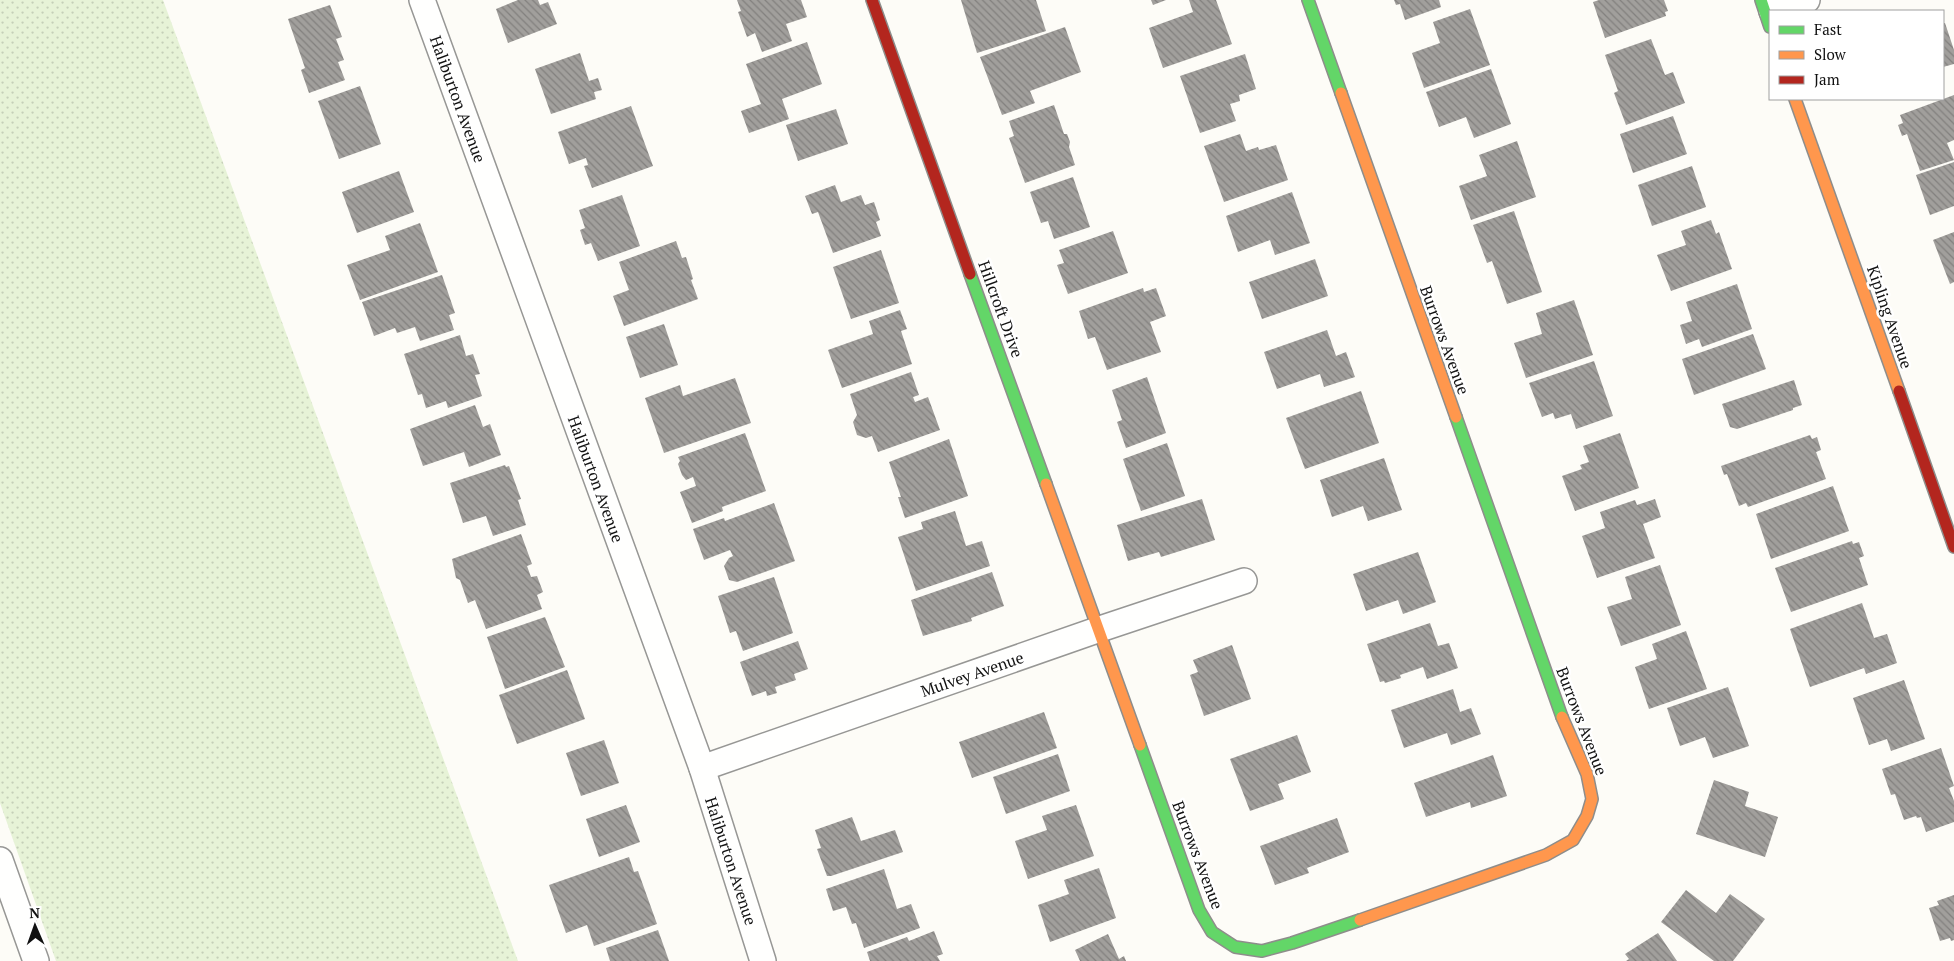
<svg xmlns="http://www.w3.org/2000/svg" width="1954" height="961" viewBox="0 0 1954 961" font-family="'PT Serif',serif">
<style>
.grass{fill:url(#grass-dots)}
.building{fill:url(#building-back-hatch)}
.lines{fill:none;stroke-linecap:round;stroke-linejoin:round}
.street-casing{stroke:#979795;stroke-width:28}
.fast-casing{stroke:#8e8d8b;stroke-width:14}
.slow-casing{stroke:#8e8d8b;stroke-width:14}
.jam-casing{stroke:#8e8d8b;stroke-width:14}
.street{stroke:#fffffe;stroke-width:25}
.fast{stroke:#63d668;stroke-width:11}
.slow{stroke:#ff974d;stroke-width:11}
.jam{stroke:#b3261e;stroke-width:11}
.labels{text-anchor:middle;dominant-baseline:central;stroke-width:5;stroke-linejoin:round;paint-order:stroke}
.street-label{font-size:16px;fill:#111;stroke:#fff}
</style>
<defs>
<pattern id="grass-dots" width="8" height="8" patternUnits="userSpaceOnUse" patternTransform="scale(1.25)"><rect width="8" height="8" fill="#e7f3d7"/><path d="M2 2h.1M6 6h.1" fill="none" stroke="#c5cfb8" stroke-width="1.8" stroke-linecap="round"/></pattern>
<pattern id="building-back-hatch" width="6" height="6" patternUnits="userSpaceOnUse" patternTransform="scale(1.25)"><rect width="6" height="6" fill="#a19f9c"/><path d="M-1 5l2 2M0 0l6 6M5-1l2 2" fill="none" stroke="#82807e"/></pattern>
</defs>
<rect width="100%" height="100%" fill="#fdfcf7"/>
<path class="grass" d="M0,0H163L518,961H56L0,803Z"/>
<g class="building">
<path d="M518,0H538L540,5L548,2L557,24L508,43L496,9Z"/>
<path d="M737,0H801L807,17L786,24L792,41L762,52L755,33L747,37L738,12L741,11Z"/>
<path d="M961,0H1036L1046,31L977,53Z"/>
<path d="M1151,0H1166L1153,5Z"/>
<path d="M1189,0H1216L1232,44L1163,68L1149,28L1193,12Z"/>
<path d="M1394,0H1439L1441,7L1405,20L1400,4L1396,5Z"/>
<path d="M1599,0H1664L1668,11L1665,12L1666,16L1605,38L1593,2Z"/>
<path d="M330,5L342,37L336,39L344,60L338,62L345,80L309,93L301,70L305,68L288,19Z"/>
<path d="M1470,9L1490,65L1424,88L1412,53L1440,43L1433,22Z"/>
<path d="M1943,23H1945L1954,50V64L1943,67Z"/>
<path d="M1065,27L1081,72L1030,91L1035,103L1002,115L980,57Z"/>
<path d="M1651,39L1665,75L1673,72L1685,103L1626,125L1614,93L1618,91L1605,55Z"/>
<path d="M807,42L822,84L782,99L789,119L749,133L741,111L761,104L746,64Z"/>
<path d="M580,53L589,81L598,78L602,90L594,92L596,99L551,114L535,69Z"/>
<path d="M1245,54L1256,89L1239,95L1240,101L1230,104L1236,121L1200,133L1180,76Z"/>
<path d="M1491,69L1511,124L1474,138L1466,117L1439,127L1426,92Z"/>
<path d="M360,86L381,144L339,159L318,101Z"/>
<path d="M1954,95V140L1947,143L1954,160L1920,171L1907,134L1902,136L1898,125L1903,123L1900,115Z"/>
<path d="M1054,105L1064,134H1067L1070,142L1069,147L1075,165L1025,183L1009,138L1014,136L1009,121Z"/>
<path d="M631,106L653,166L592,188L584,166L588,165L586,158L569,164L558,132Z"/>
<path d="M836,109L848,144L798,161L786,125Z"/>
<path d="M1673,116L1687,154L1633,173L1620,134Z"/>
<path d="M1240,134L1246,151L1258,147L1259,150L1276,145L1288,180L1224,202L1204,146Z"/>
<path d="M1517,141L1536,197L1471,220L1459,186L1487,176L1479,155Z"/>
<path d="M1954,162V206L1930,215L1916,175Z"/>
<path d="M1692,166L1706,207L1652,226L1638,185Z"/>
<path d="M399,171L414,212L357,233L342,192Z"/>
<path d="M1073,177L1090,227L1054,239L1048,221L1041,223L1030,192Z"/>
<path d="M835,185L841,202L861,195L865,205L874,202L880,220L876,222L881,236L833,253L818,212L812,214L805,196Z"/>
<path d="M1292,192L1310,243L1275,255L1270,240L1238,252L1226,216Z"/>
<path d="M622,195L640,246L598,261L591,243L585,245L580,230L585,228L579,210Z"/>
<path d="M1514,211L1542,292L1507,304L1492,261L1487,263L1473,225Z"/>
<path d="M1711,220L1716,234L1719,232L1732,269L1671,291L1657,255L1686,245L1681,231Z"/>
<path d="M420,223L438,272L360,300L347,265L390,250L385,236Z"/>
<path d="M1113,231L1128,273L1068,294L1057,265L1064,263L1059,250Z"/>
<path d="M1954,232V282L1950,284L1933,240Z"/>
<path d="M676,241L682,258L686,257L693,279L691,280L698,299L624,326L613,296L629,290L619,262Z"/>
<path d="M881,250L899,303L851,319L833,267Z"/>
<path d="M1315,259L1328,296L1262,319L1249,282Z"/>
<path d="M442,275L455,313L449,315L454,330L420,341L415,327L397,333L395,328L374,336L362,302Z"/>
<path d="M1737,284L1752,329L1702,347L1699,339L1686,344L1680,325L1692,321L1686,302Z"/>
<path d="M1143,288L1144,292L1156,288L1166,316L1150,322L1161,352L1107,370L1095,337L1088,339L1079,311Z"/>
<path d="M1574,300L1593,355L1526,378L1514,343L1542,334L1536,313Z"/>
<path d="M900,310L907,329L901,331L912,364L842,388L828,350L873,334L869,321Z"/>
<path d="M664,324L678,365L640,378L626,337Z"/>
<path d="M1327,330L1336,356L1346,352L1355,377L1324,387L1320,374L1277,389L1264,352Z"/>
<path d="M1753,334L1766,369L1694,395L1682,359Z"/>
<path d="M460,335L466,356L473,354L480,374L475,375L482,396L448,408L446,401L426,408L422,394L418,395L404,354Z"/>
<path d="M1594,361L1613,416L1576,429L1571,414L1555,419L1553,413L1542,417L1529,383Z"/>
<path d="M911,372L919,395L913,397L915,402L928,397L940,430L878,452L872,436L866,438L857,435L853,422L857,415L850,394Z"/>
<path d="M1147,377L1166,433L1126,448L1117,422L1122,420L1112,390Z"/>
<path d="M735,378L751,423L664,453L645,398L680,385L683,396Z"/>
<path d="M1794,380L1802,405L1793,408V410L1737,429L1730,427L1722,404Z"/>
<path d="M1361,391L1379,443L1305,469L1286,418Z"/>
<path d="M475,405L483,427L490,424L501,455L469,467L464,452L423,466L410,429Z"/>
<path d="M745,433L766,491L722,507L723,511L692,523L680,492L696,486L693,477L686,480L682,475L678,464L680,461L678,457Z"/>
<path d="M1620,433L1639,488L1575,511L1562,476L1582,469L1580,465L1589,462L1583,446Z"/>
<path d="M1810,435L1812,439L1817,437L1821,450L1816,452L1826,479L1748,507L1746,503L1739,506L1727,474L1724,475L1721,466Z"/>
<path d="M949,439L968,496L905,518L898,497H901L889,462Z"/>
<path d="M1167,443L1185,496L1141,511L1123,459Z"/>
<path d="M1384,458L1402,510L1368,521L1363,506L1332,517L1320,480Z"/>
<path d="M505,465L506,467L509,466L521,499L518,500L526,525L493,536L486,516L463,523L450,483Z"/>
<path d="M1833,486L1849,531L1771,559L1756,514Z"/>
<path d="M1202,499L1215,540L1161,557L1159,552L1128,561L1117,525Z"/>
<path d="M1655,499L1661,517L1643,524L1655,558L1597,578L1582,536L1605,528L1600,512L1635,500L1637,505Z"/>
<path d="M774,503L795,561L737,582L729,580L724,566L729,558L733,556L730,550L704,560L693,529L724,518L725,521Z"/>
<path d="M955,511L966,546L982,541L990,566L916,591L898,537L923,529L921,522Z"/>
<path d="M521,534L532,564L527,566L531,577L537,576L543,592L537,595L542,609L486,629L475,600L468,603L460,580L456,578L452,559Z"/>
<path d="M1852,541L1853,544L1859,542L1864,556L1859,558L1868,585L1791,612L1775,568Z"/>
<path d="M1418,552L1436,602L1403,614L1398,600L1366,611L1353,574Z"/>
<path d="M1660,565L1681,625L1621,646L1607,607L1632,599L1625,577Z"/>
<path d="M992,572L1004,606L971,618L972,621L923,636L911,600Z"/>
<path d="M774,577L793,633L743,651L736,631L730,633L718,596Z"/>
<path d="M1862,603L1874,638L1887,634L1897,663L1866,674L1864,668L1810,687L1790,629Z"/>
<path d="M545,617L565,667L505,689L487,637Z"/>
<path d="M1430,623L1438,646L1449,643L1458,668L1427,679L1423,667L1400,675L1401,678L1385,683L1384,681L1380,682L1367,644Z"/>
<path d="M1686,631L1707,689L1649,709L1635,667L1657,659L1652,644Z"/>
<path d="M798,641L808,669L794,674L796,680L775,687L777,693L767,696L766,691L752,696L740,662Z"/>
<path d="M1232,645L1251,699L1204,716L1190,675L1198,672L1193,660Z"/>
<path d="M567,670L585,719L517,744L499,695Z"/>
<path d="M1904,680L1925,739L1891,751L1887,739L1869,745L1853,698Z"/>
<path d="M1728,687L1749,746L1713,758L1705,737L1680,746L1667,708Z"/>
<path d="M1453,689L1460,712L1471,708L1481,734L1451,745L1447,733L1404,748L1391,710Z"/>
<path d="M1044,712L1057,748L972,778L959,742Z"/>
<path d="M1297,735L1311,772L1278,784L1284,799L1250,811L1230,759Z"/>
<path d="M604,740L619,783L581,796L566,753Z"/>
<path d="M1941,748L1954,786L1949,788L1954,801V822L1926,832L1921,817L1917,818L1916,816L1904,820L1895,794L1891,795L1882,769Z"/>
<path d="M1058,754L1070,791L1006,814L993,777Z"/>
<path d="M1493,755L1507,796L1471,808L1470,802L1426,817L1414,783Z"/>
<path d="M1714,780L1749,792L1745,806L1778,817L1765,857L1696,834Z"/>
<path d="M626,805L640,842L599,857L586,819Z"/>
<path d="M1076,805L1094,856L1028,879L1015,841L1047,830L1042,816Z"/>
<path d="M852,817L861,841L895,830L903,852L831,876H827L817,849L821,848L815,830Z"/>
<path d="M1337,818L1349,852L1307,868L1309,873L1275,885L1260,846Z"/>
<path d="M629,857L634,872L638,871L657,924L594,946L587,925L566,933L549,885Z"/>
<path d="M1099,868L1116,918L1050,942L1038,905L1069,894L1064,880Z"/>
<path d="M884,869L897,909L911,904L920,928L864,948L856,923L852,924L846,907L833,911L826,889Z"/>
<path d="M1686,890L1716,913L1730,894L1765,919L1733,961H1714L1661,922Z"/>
<path d="M1954,895V940L1951,941L1950,938L1940,941L1929,908L1939,905L1937,901Z"/>
<path d="M658,930L669,961H610L606,948Z"/>
<path d="M934,931L943,954L937,956L940,961H870L867,952L907,937L909,941Z"/>
<path d="M1658,933L1677,961H1626L1629,959L1625,954Z"/>
<path d="M1108,934L1119,959L1124,956L1126,961H1080L1075,950Z"/>
</g>
<g class="lines">
<defs>
<g id="street">
<path d="M422,0L702,768L763,961"/>
<path d="M1772,11L1807,0"/>
<path d="M702,768L1100,629L1244,581"/>
<path d="M0,860L36,961"/>
</g>
<g id="fast">
<path d="M1308,0L1341,93"/>
<path d="M1761,0L1770,27"/>
<path d="M970,274L1046,484"/>
<path d="M1456,417L1562,717"/>
<path d="M1140,745L1199,910L1212,932L1235,947L1262,951L1292,943L1360,920"/>
</g>
<g id="slow">
<path d="M1341,93L1456,417"/>
<path d="M1795,99L1899,391"/>
<path d="M1046,484L1140,745"/>
<path d="M1360,920L1546,855L1573,840L1587,816L1592,799L1587,774L1562,717"/>
</g>
<g id="jam">
<path d="M872,0L970,274"/>
<path d="M1899,391L1954,547"/>
</g>
</defs>
<use href="#street" class="street-casing"/>
<use href="#fast" class="fast-casing"/>
<use href="#slow" class="slow-casing"/>
<use href="#jam" class="jam-casing"/>
<use href="#street" class="street"/>
<use href="#fast" class="fast"/>
<use href="#slow" class="slow"/>
<use href="#jam" class="jam"/>
</g>
<g class="labels">
<g class="street-label">
<text transform="translate(458 99) rotate(70)">Haliburton Avenue</text>
<text transform="translate(1001 309) rotate(70)">Hillcroft Drive</text>
<text transform="translate(1890 317) rotate(71)">Kipling Avenue</text>
<text transform="translate(1445 340) rotate(70)">Burrows Avenue</text>
<text transform="translate(596 479) rotate(70)">Haliburton Avenue</text>
<text transform="translate(972 674) rotate(-19)">Mulvey Avenue</text>
<text transform="translate(1582 721) rotate(69)">Burrows Avenue</text>
<text transform="translate(1198 855) rotate(69)">Burrows Avenue</text>
<text transform="translate(731 861) rotate(72)">Haliburton Avenue</text>
</g>
</g>
<rect x="1769" y="10" width="175" height="90" fill="#ffffff" stroke="#a0a0a0"/>
<rect x="1779" y="26" width="25" height="8" fill="#63d668" stroke="#a0a0a0"/>
<text x="1814" y="35" font-size="15" fill="#111111">Fast</text>
<rect x="1779" y="51" width="25" height="8" fill="#ff974d" stroke="#a0a0a0"/>
<text x="1814" y="60" font-size="15" fill="#111111">Slow</text>
<rect x="1779" y="76" width="25" height="8" fill="#b3261e" stroke="#a0a0a0"/>
<text x="1814" y="85" font-size="15" fill="#111111">Jam</text>
<g transform="translate(35 926) rotate(358)" stroke="#ffffff" stroke-width="4" paint-order="stroke">
<path d="M0-4L9 19L0 12L-9 19Z" fill="#111111"/>
<text y="-8" font-size="14" font-weight="bold" text-anchor="middle" fill="#111111">N</text>
</g>
</svg>
